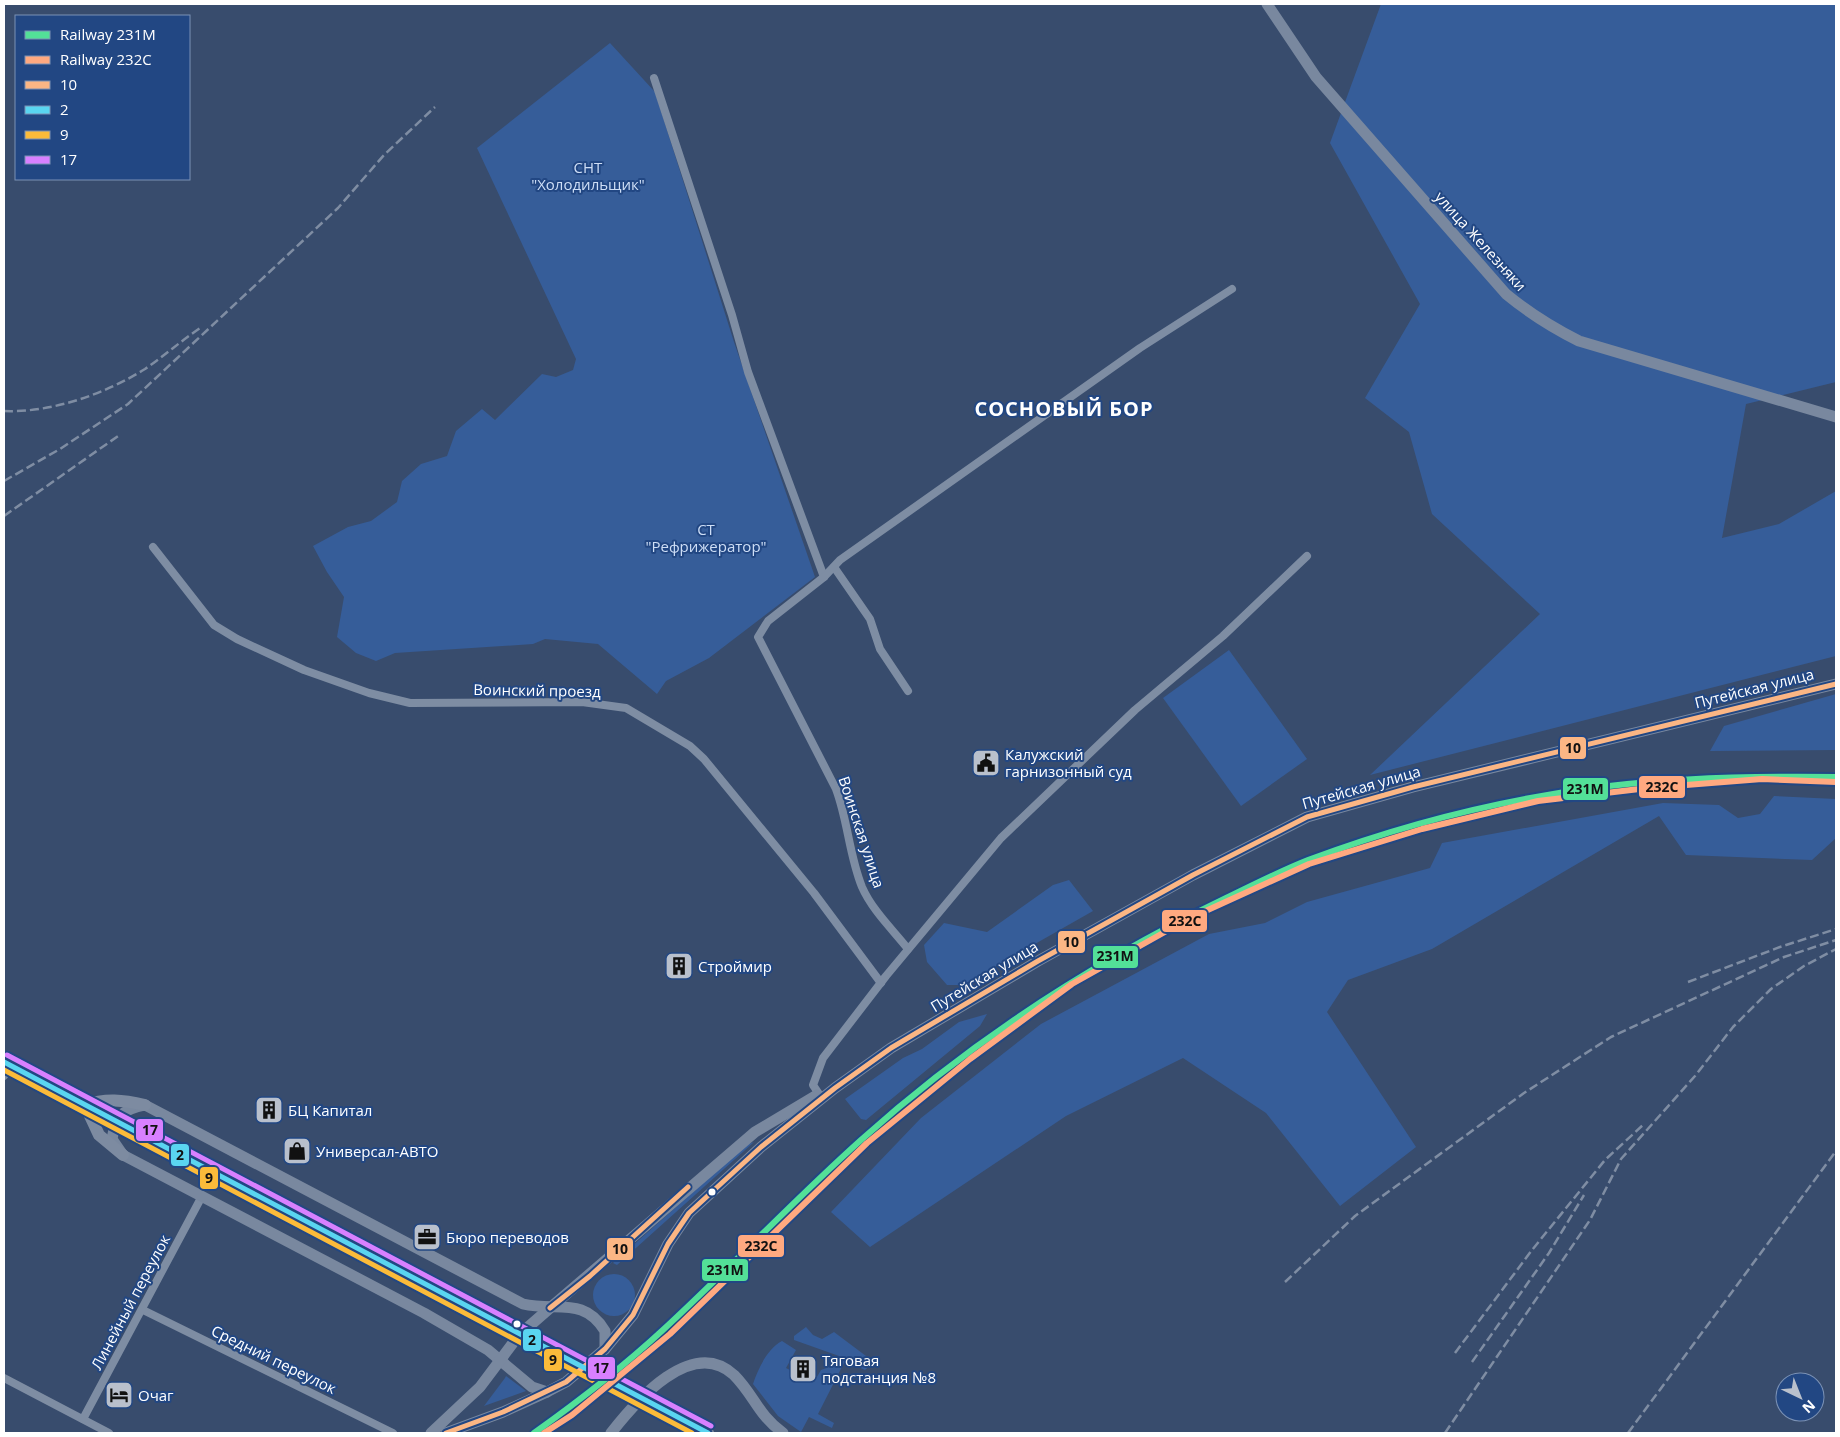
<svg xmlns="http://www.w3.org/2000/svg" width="1840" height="1437" viewBox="0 0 1840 1437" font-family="'Open Sans',sans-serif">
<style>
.green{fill:#365d99}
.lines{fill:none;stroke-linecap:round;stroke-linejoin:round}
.street{stroke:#7e8da3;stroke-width:8}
.secondary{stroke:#79889f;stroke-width:11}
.primary{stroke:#7d8ba1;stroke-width:12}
.rail{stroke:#7f8da3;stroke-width:2.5;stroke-dasharray:9 4;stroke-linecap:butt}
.primary-bridge{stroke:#7d8ba1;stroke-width:12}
.bus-1-casing{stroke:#224783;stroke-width:9}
.bus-2-casing{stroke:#224783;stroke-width:9}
.bus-3-casing{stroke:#224783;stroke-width:9}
.bus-4-casing{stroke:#224783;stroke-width:9}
.bus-1{stroke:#fbb684;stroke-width:5}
.bus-2{stroke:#5ad5f0;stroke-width:5}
.bus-3{stroke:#fbbb3a;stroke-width:5}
.bus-4{stroke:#d880ff;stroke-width:5}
.rail-1-casing{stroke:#224783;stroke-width:10}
.rail-2-casing{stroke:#224783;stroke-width:10}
.rail-1{stroke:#53e098;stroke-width:6}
.rail-2{stroke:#ffa980;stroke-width:6}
.bus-dot{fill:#fff;stroke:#224783;stroke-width:2}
.labels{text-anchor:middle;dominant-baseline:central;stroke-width:4;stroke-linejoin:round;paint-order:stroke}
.park-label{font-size:15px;fill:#cedef6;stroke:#224783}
.street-label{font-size:15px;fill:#fff;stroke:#224783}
.poi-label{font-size:15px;fill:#fff;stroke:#224783;text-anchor:start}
.district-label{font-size:20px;font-weight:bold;letter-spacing:1px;fill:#fff;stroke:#224783}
.line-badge{stroke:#224783;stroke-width:2}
.pale-badge-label{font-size:14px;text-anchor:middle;font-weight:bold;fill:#111}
</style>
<rect width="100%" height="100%" fill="#384c6d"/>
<g class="green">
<path d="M1381,4H1836V382L1746,404L1722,538L1779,524L1836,491V656L1370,775L1540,614L1432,514L1409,432L1365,398L1420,304L1330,143Z"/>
<path d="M610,43L655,92L734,342L815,577L709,658L666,681L657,694L598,644L545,639L533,644L395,653L376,661L356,653L337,637L344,597L327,572L313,546L348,527L371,521L397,502L402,481L421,464L447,456L456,431L482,409L495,420L542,374L556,377L573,370L576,359L477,148Z"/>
<path d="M1229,650L1307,759L1241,806L1163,698Z"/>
<path d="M1836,694V750L1710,751L1724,726Z"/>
<path d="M1774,796L1836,799V838L1812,860L1686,855L1659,816L1432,949L1348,980L1327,1012L1416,1147L1340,1206L1266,1113L1183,1058L1066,1116L870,1247L831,1212L921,1118L1041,1024L1209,934L1265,923L1307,902L1430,868L1442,843L1663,803L1719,805L1738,818L1760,814Z"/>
<path d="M1069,880L1093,911L963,985H947L927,962L924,945L944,923L987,932L1053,885Z"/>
<path d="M987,1014L980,1026L866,1120L861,1119L845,1099L903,1058L922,1049L959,1022Z"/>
<path d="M754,1142L617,1265L613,1263L746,1145Z"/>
<circle cx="614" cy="1295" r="21"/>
<path d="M806,1327L813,1335L822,1339L834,1332L874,1362L865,1370L845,1361L818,1414L834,1423L832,1428L809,1417L801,1432L778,1416L753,1384C758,1369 767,1349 782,1341L796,1350L786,1368L814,1382L821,1370L835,1365L839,1356L794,1340V1336Z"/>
<path d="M506,1376L526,1391L484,1406L505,1378Z"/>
</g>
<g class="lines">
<g class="street">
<path d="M654,78L732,315L748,372L824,577"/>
<path d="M153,547L214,625L237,639L304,670L369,693L410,703L582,702L626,708L690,746L704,759L814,893L881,983"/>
<path d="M834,567L870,619L880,649L908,691"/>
<path d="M908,949C893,930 872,910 862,887C849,855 848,821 836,789L758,637L768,621L824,577L840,560L1140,348L1232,289"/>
<path d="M4,1076L10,1066"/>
<path d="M819,1094L813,1085L823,1058L886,976L1001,838L1135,710L1223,636L1307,556"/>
<path d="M143,1310L393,1433"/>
<path d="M4,1378L109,1433"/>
<path d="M83,1419L201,1198"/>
</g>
<g class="secondary">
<path d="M1267,4L1316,77L1506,294C1529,313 1553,328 1579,341L1836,417"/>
<path d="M547,1392L532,1387L488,1350L424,1313L123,1155L112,1139C116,1115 122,1110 145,1105L523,1304C556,1312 584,1296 605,1331V1349"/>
<path d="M431,1433L480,1387L519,1335L550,1308L755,1132L817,1095"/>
<path d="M446,1433L503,1412L547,1392L566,1382L605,1349L633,1315L668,1244L689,1213L761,1147L835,1088L891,1048L1038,961L1193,875L1307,817L1413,787L1836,684"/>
<path d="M611,1433C636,1401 692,1336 734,1375C754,1395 758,1415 783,1433"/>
</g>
<g class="primary">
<path d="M4,1062L377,1260"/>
<path d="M123,1155L99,1135L85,1105C106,1098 123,1100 145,1105"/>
<path d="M684,1421L708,1433"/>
</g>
<g class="rail">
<path d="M4,411C51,413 105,394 145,369C164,356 181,341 200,328"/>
<path d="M4,481L60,449L128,404L338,208L384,155L435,107"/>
<path d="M4,516L121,434"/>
<path d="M1688,982L1780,947L1836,929"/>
<path d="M1285,1282L1355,1216L1524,1093L1611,1037L1784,957L1836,940"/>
<path d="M1455,1353L1532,1250L1605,1160L1644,1124"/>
<path d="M1472,1362L1549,1253L1584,1195"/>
<path d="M1445,1433L1590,1220L1621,1159L1695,1076L1733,1027L1771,989L1804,966L1836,949"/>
<path d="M1628,1433L1836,1151"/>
</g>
<path class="primary-bridge" d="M377,1260L684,1421"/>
<defs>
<g id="bus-1">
<path d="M550,1308L590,1276L688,1187"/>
<path d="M446,1433L503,1412L566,1382L605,1349L633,1315L668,1244L689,1213L761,1147L835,1088L891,1048L1038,961L1193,875L1307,817L1413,787L1836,684"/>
</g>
<path id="bus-2" d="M4,1062L708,1433"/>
<path id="bus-3" d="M4,1070L692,1433"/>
<path id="bus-4" d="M7,1055L711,1426"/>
</defs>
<use href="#bus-1" class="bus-1-casing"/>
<use href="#bus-2" class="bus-2-casing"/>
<use href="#bus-3" class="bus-3-casing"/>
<use href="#bus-4" class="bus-4-casing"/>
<use href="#bus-1" class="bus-1"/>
<use href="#bus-2" class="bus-2"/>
<use href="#bus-3" class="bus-3"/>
<use href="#bus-4" class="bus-4"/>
<defs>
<path id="rail-1" d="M534,1433C579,1401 623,1367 664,1329C731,1267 793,1201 861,1140C970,1042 1093,962 1226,898C1253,885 1280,871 1308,860C1404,824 1507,798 1609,786C1684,777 1760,776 1836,777"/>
<path id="rail-2" d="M544,1433L572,1415L670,1334L867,1143L970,1059L1072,984L1188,919L1309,864L1422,829L1538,801L1648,788L1762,779L1836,782"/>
</defs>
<use href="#rail-1" class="rail-1-casing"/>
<use href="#rail-2" class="rail-2-casing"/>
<use href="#rail-1" class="rail-1"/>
<use href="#rail-2" class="rail-2"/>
</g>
<defs>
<symbol id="civic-square" viewBox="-11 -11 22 22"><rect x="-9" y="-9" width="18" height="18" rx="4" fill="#b9c0cc" stroke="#224783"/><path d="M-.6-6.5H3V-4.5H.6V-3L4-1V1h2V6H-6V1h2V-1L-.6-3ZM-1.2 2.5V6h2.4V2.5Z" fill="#111"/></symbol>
<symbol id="building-square" viewBox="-11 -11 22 22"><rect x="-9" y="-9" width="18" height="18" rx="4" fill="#b9c0cc" stroke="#224783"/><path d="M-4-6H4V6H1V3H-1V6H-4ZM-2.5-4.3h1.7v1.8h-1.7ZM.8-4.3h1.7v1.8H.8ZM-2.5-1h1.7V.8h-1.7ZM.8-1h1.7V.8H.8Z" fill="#111"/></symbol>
<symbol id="shop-square" viewBox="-11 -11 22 22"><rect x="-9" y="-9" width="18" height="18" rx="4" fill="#b9c0cc" stroke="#224783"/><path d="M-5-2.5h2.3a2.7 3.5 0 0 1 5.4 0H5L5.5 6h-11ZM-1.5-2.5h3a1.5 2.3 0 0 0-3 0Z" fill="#111"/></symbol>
<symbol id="office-square" viewBox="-11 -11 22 22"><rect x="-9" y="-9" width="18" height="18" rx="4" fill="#b9c0cc" stroke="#224783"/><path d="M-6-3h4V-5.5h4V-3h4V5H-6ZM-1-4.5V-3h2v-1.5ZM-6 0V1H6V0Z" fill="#111"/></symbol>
<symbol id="hotel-square" viewBox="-11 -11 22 22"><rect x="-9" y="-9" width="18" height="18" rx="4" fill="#b9c0cc" stroke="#224783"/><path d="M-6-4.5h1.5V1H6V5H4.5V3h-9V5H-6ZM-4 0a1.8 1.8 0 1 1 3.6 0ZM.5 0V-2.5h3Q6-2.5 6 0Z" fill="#111"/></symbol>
</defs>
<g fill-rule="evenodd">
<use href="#civic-square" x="970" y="747" width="32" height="32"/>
<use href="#building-square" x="663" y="950" width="32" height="32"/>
<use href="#building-square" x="253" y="1094" width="32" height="32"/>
<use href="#shop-square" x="281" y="1135" width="32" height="32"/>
<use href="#office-square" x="411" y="1221" width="32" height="32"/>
<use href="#building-square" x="787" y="1353" width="32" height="32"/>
<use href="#hotel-square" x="103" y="1379" width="32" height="32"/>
</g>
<g class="bus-dot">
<circle cx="712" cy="1192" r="4.5"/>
<circle cx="517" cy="1324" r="4.5"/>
</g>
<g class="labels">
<g class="park-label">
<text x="588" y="167">СНТ<tspan x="588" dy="17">"Холодильщик"</tspan></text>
<text x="706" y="529">СТ<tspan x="706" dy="17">"Рефрижератор"</tspan></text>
</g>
<g class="street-label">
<text transform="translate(1481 241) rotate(48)">улица Железняки</text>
<text transform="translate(1754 688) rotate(-14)">Путейская улица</text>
<text transform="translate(537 690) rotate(1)">Воинский проезд</text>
<text transform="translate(1361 787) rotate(-16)">Путейская улица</text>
<text transform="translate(862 832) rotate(72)">Воинская улица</text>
<text transform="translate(984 976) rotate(-31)">Путейская улица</text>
<text transform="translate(130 1302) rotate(-62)">Линейный переулок</text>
<text transform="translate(274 1359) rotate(26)">Средний переулок</text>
</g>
<g class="poi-label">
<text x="1005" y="754">Калужский<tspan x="1005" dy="17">гарнизонный суд</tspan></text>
<text x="698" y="966">Строймир</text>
<text x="288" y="1110">БЦ Капитал</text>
<text x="316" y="1151">Универсал-АВТО</text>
<text x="446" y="1237">Бюро переводов</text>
<text x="822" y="1360">Тяговая<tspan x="822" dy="17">подстанция №8</tspan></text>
<text x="138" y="1395">Очаг</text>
</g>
<g class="district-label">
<text x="1064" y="408">СОСНОВЫЙ БОР</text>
</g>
</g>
<g class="line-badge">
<rect x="1559" y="736" width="28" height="24" rx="5" fill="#fbb684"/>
<rect x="1638" y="775" width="48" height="24" rx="5" fill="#ffa980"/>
<rect x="1562" y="777" width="47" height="24" rx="5" fill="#53e098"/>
<rect x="1161" y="909" width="47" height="24" rx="5" fill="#ffa980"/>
<rect x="1057" y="930" width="29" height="24" rx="5" fill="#fbb684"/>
<rect x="1092" y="945" width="47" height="24" rx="5" fill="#53e098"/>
<rect x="135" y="1118" width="29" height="24" rx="5" fill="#d880ff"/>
<rect x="170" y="1143" width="20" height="24" rx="5" fill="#5ad5f0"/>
<rect x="199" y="1166" width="20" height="24" rx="5" fill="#fbbb3a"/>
<rect x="737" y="1234" width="48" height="24" rx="5" fill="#ffa980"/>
<rect x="606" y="1237" width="28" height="24" rx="5" fill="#fbb684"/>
<rect x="701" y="1258" width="48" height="24" rx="5" fill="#53e098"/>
<rect x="522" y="1328" width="20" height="24" rx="5" fill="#5ad5f0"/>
<rect x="543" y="1348" width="20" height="24" rx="5" fill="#fbbb3a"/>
<rect x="587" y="1356" width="29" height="24" rx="5" fill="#d880ff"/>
</g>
<g class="pale-badge-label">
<text x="1573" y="753">10</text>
<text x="1662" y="792">232C</text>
<text x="1585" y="794">231М</text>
<text x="1185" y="926">232C</text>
<text x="1071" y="947">10</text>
<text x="1115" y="961">231М</text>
<text x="150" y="1135">17</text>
<text x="180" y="1160">2</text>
<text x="209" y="1183">9</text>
<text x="761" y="1251">232C</text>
<text x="620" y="1254">10</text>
<text x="725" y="1275">231М</text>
<text x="532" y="1345">2</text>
<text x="553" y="1365">9</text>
<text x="601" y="1373">17</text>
</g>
<rect width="1840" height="1437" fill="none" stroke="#ffffff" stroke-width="10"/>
<rect x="15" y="15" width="175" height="165" fill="#224783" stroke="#7a91b5"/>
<rect x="25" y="31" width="25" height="8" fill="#53e098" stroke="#7a91b5"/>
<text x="60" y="40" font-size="15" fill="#ffffff">Railway 231М</text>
<rect x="25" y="56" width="25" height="8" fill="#ffa980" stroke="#7a91b5"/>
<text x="60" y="65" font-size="15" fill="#ffffff">Railway 232C</text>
<rect x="25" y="81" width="25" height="8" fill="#fbb684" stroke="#7a91b5"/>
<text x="60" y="90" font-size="15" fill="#ffffff">10</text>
<rect x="25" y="106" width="25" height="8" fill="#5ad5f0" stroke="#7a91b5"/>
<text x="60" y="115" font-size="15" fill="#ffffff">2</text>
<rect x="25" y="131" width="25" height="8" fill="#fbbb3a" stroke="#7a91b5"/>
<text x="60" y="140" font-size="15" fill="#ffffff">9</text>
<rect x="25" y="156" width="25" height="8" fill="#d880ff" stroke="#7a91b5"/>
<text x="60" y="165" font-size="15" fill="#ffffff">17</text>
<g transform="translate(1800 1397) rotate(137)"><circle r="24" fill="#224783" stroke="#7a91b5"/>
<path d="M0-4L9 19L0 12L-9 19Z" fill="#b9c0cc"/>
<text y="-8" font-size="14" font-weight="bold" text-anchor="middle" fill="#ffffff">N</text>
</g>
</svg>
